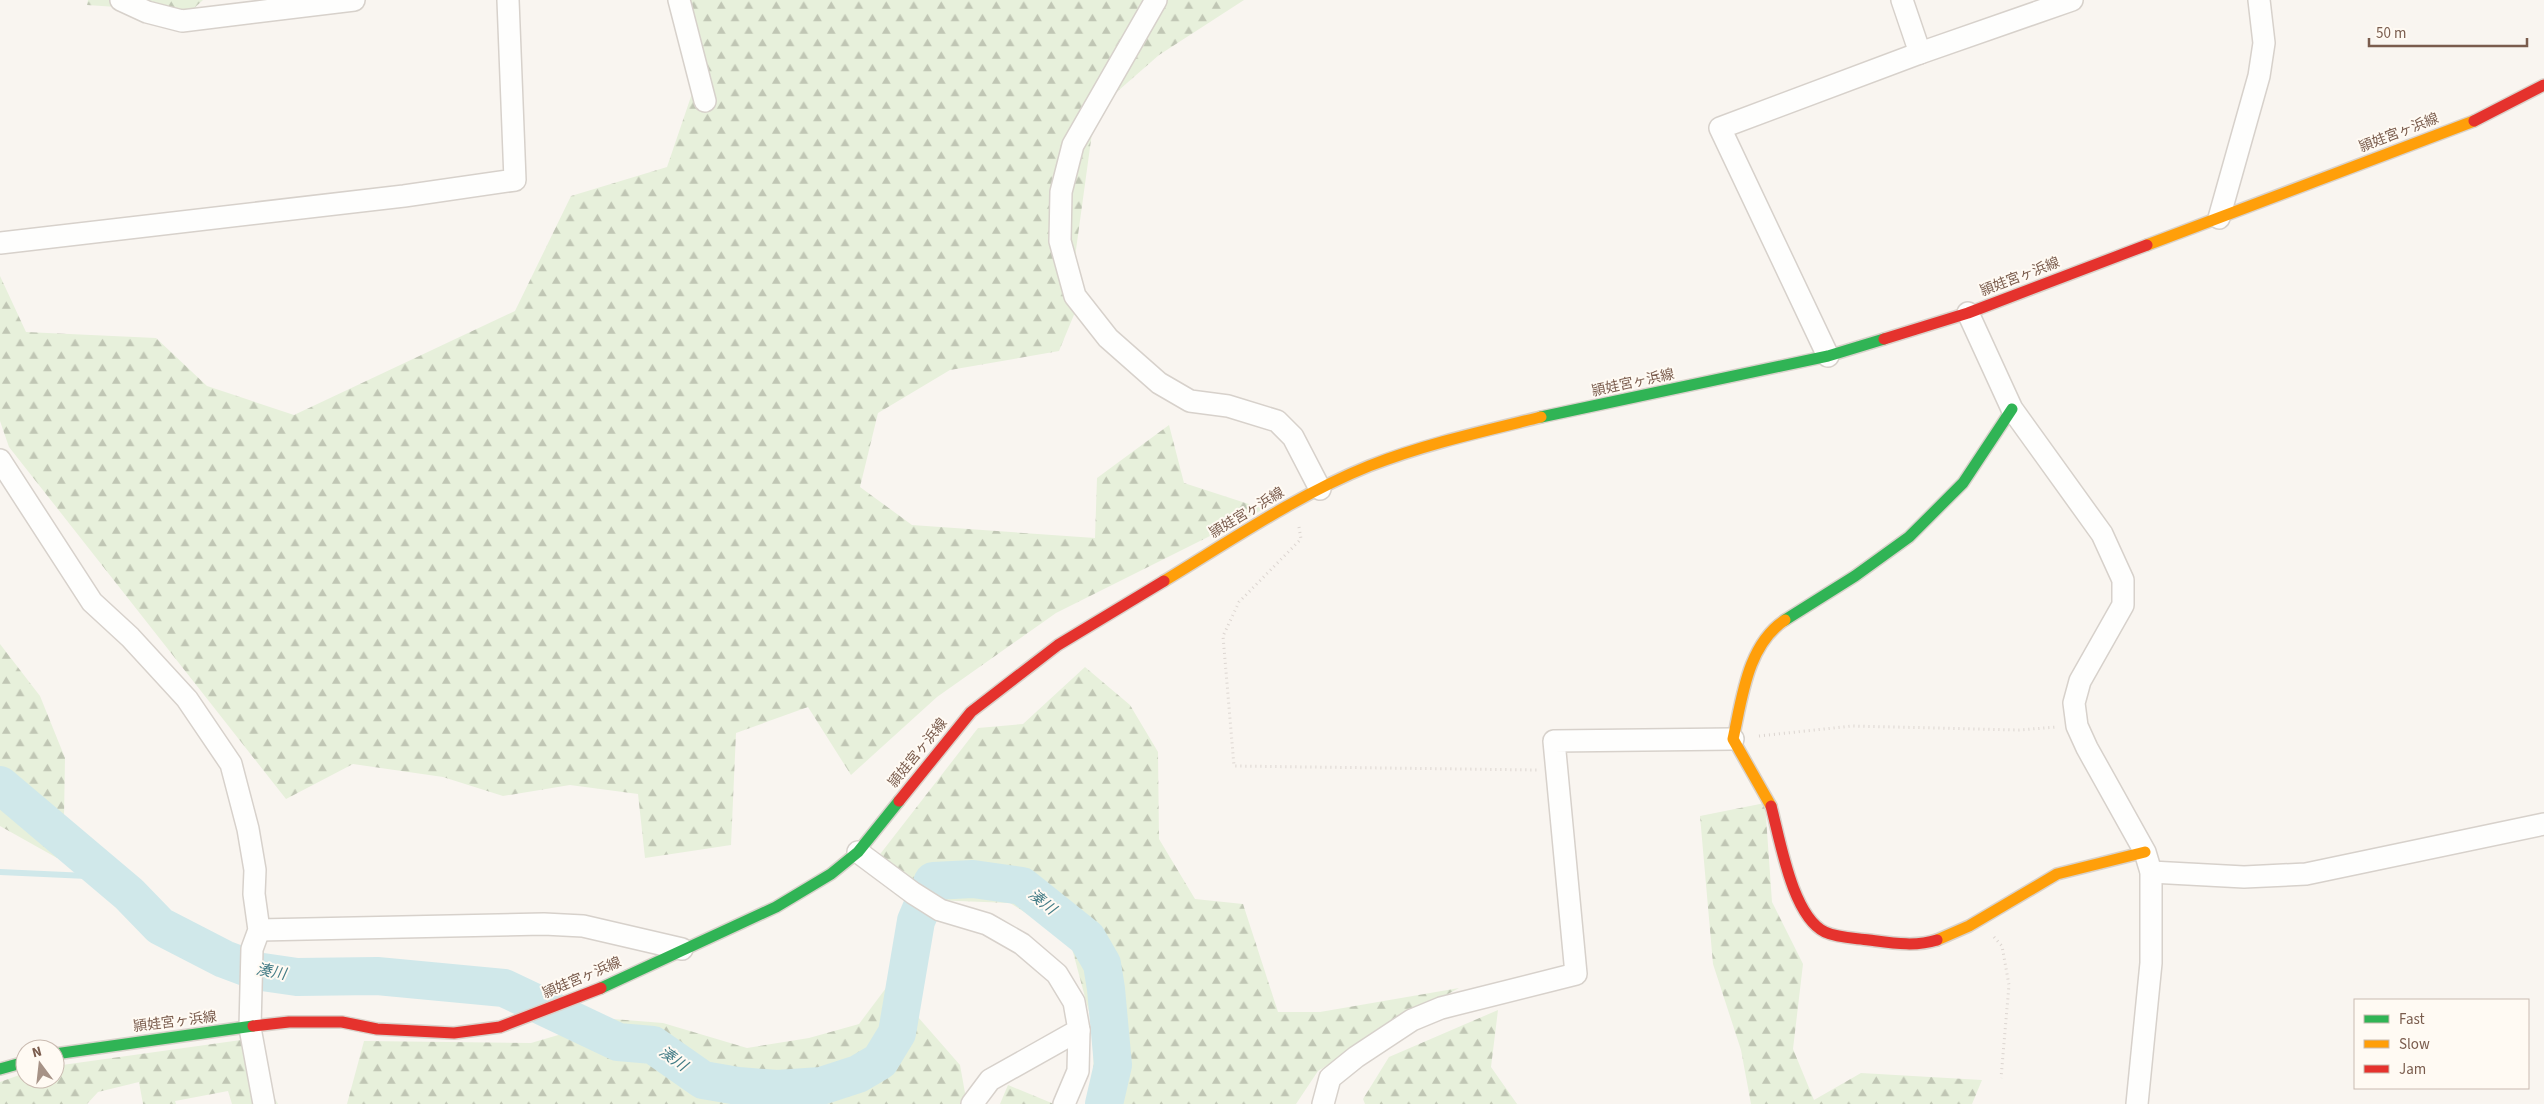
<svg xmlns="http://www.w3.org/2000/svg" width="2544" height="1104" viewBox="0 0 2544 1104" font-family="'Source Sans 3','Noto Sans JP',sans-serif">
<style>
.forest{fill:url(#forest-firs)}
.lines{fill:none;stroke-linecap:round;stroke-linejoin:round}
.stream{stroke:#d0e8ea;stroke-width:6}
.river{stroke:#d0e8ea;stroke-width:38}
.street-casing{stroke:#d7d1cb;stroke-width:24}
.fast-casing{stroke:#d9d2cb;stroke-width:14}
.slow-casing{stroke:#d9d2cb;stroke-width:14}
.jam-casing{stroke:#d9d2cb;stroke-width:14}
.path{stroke:#dcd5d0;stroke-width:3;stroke-dasharray:1 4;stroke-linecap:butt}
.street{stroke:#fefefd;stroke-width:21}
.fast{stroke:#30b455;stroke-width:11}
.slow{stroke:#ff9f0a;stroke-width:11}
.jam{stroke:#e5322d;stroke-width:11}
.labels{text-anchor:middle;dominant-baseline:central;stroke-width:4;stroke-linejoin:round;paint-order:stroke}
.street-label{font-size:14px;fill:#7a5c4d;stroke:#fffaf3}
.water-label{font-size:15px;font-style:italic;fill:#437c86;stroke:#fffaf3}
</style>
<defs>
<pattern id="forest-firs" width="22" height="20" patternUnits="userSpaceOnUse" patternTransform="scale(1.25)"><rect width="22" height="20" fill="#e7f0db"/><path d="M5 1l3.5 6h-7zM16 11l3.5 6h-7z" fill="#c0c6b4"/></pattern>
</defs>
<rect width="100%" height="100%" fill="#f9f5f0"/>
<g class="forest">
<path d="M88,0H203L190,12L87,5Z"/>
<path d="M681,0H1244L1159,55L1095,111L1075,257L1078,305L1059,351L950,370L878,413L860,487L912,525L1095,538L1097,478L1169,425L1184,483L1264,509L1056,613L937,697L851,775L808,707L736,733L731,845L645,858L638,794L570,785L503,796L443,777L353,764L286,799L9,447L0,421V276L26,332L156,338L207,386L294,415L515,311L571,196L667,167L698,76Z"/>
<path d="M0,644L40,696L65,758L64,817L57,858L0,826Z"/>
<path d="M1085,667L1130,705L1158,752L1159,839L1195,899L1243,904L1278,1012H1320L1459,988L1397,1022L1318,1071L1296,1104H1094L1093,1027L1070,941L1010,903L932,900L867,871L978,728L1023,724Z"/>
<path d="M1765,803L1772,902L1803,964L1793,1049L1814,1100L1861,1073L1982,1080L1972,1104H1751L1741,1050L1713,964L1700,816Z"/>
<path d="M889,984L960,1065L967,1104H347L364,1041L531,1043L613,1019L663,1023L747,1048L809,1038L859,1024Z"/>
<path d="M1498,1010L1491,1067L1517,1104H1365L1363,1099L1389,1057Z"/>
<path d="M241,1040L278,1104H232L228,1091L175,1101L176,1104H143L139,1082L98,1092L87,1104H0V1082L25,1073V1079H55V1066Z"/>
<path d="M1008,1085L1054,1104H1000Z"/>
</g>
<g class="lines">
<path class="stream" d="M0,872L109,877"/>
<path class="river" d="M0,785L129,894L160,926L224,959L256,971L297,977L377,976L504,988L618,1042L653,1045L703,1080L738,1086L777,1089L821,1086L858,1074L880,1061L897,1033L916,921L933,881L973,879L1022,886L1087,938L1102,964L1106,989L1113,1065L1104,1104"/>
<defs>
<g id="street">
<path d="M121,0L147,12L182,21L354,0"/>
<path d="M679,0L705,101"/>
<path d="M1156,0L1073,145L1061,192L1060,241L1075,296L1108,338L1159,383L1190,401L1228,406L1277,421L1293,437L1320,489"/>
<path d="M1902,0L1920,53"/>
<path d="M2219,218L2259,76L2264,43L2259,0"/>
<path d="M0,243L404,196L515,180L508,0"/>
<path d="M1968,313L2012,409L2102,534L2123,580V605L2080,681L2074,703L2077,726L2087,748L2145,852L2151,872V963L2137,1104"/>
<path d="M1828,356L1720,128L1920,53L2072,0"/>
<path d="M0,460L92,602L130,637L187,699L231,764L248,829L255,870L254,894L259,930L252,949L250,1028L264,1104"/>
<path d="M858,852L913,893L940,910L987,924L1022,944L1057,974L1074,1002L1079,1030L990,1080L972,1104"/>
<path d="M2151,872L2244,877L2306,874L2544,824"/>
<path d="M259,930L544,924L583,926L682,949"/>
<path d="M1064,1104L1078,1071L1079,1030"/>
<path d="M1323,1104L1330,1078L1356,1057L1412,1020L1441,1008L1576,974L1554,741L1733,739"/>
</g>
<g id="fast">
<path d="M1541,417L1828,356L1884,339"/>
<path d="M1785,620L1855,576L1909,537L1963,483L2012,409"/>
<path d="M601,988L776,907L831,874L858,852L899,801"/>
<path d="M55,1054L253,1026"/>
<path d="M0,1069L25,1062"/>
</g>
<g id="slow">
<path d="M2147,245L2474,121"/>
<path d="M1164,581C1230,541 1297,495 1369,466C1425,444 1484,431 1541,417"/>
<path d="M1771,806L1733,739C1742,699 1747,645 1785,620"/>
<path d="M1937,940L1969,926L2057,874L2145,852"/>
</g>
<g id="jam">
<path d="M2474,121L2544,85"/>
<path d="M1884,339L1968,313L2147,245"/>
<path d="M899,801L971,712L1058,645L1164,581"/>
<path d="M1771,806C1780,839 1792,916 1825,932C1838,938 1855,938 1869,940C1892,943 1915,947 1937,940"/>
<path d="M253,1026L289,1022H342L377,1029L454,1033L500,1027L601,988"/>
</g>
</defs>
<use href="#street" class="street-casing"/>
<use href="#fast" class="fast-casing"/>
<use href="#slow" class="slow-casing"/>
<use href="#jam" class="jam-casing"/>
<g class="path">
<path d="M1299,527L1301,539L1239,602L1223,636L1234,766L1537,770"/>
<path d="M1759,736L1852,726L2019,730L2057,727"/>
<path d="M1994,937L2002,946L2009,985L2001,1078"/>
</g>
<use href="#street" class="street"/>
<use href="#fast" class="fast"/>
<use href="#slow" class="slow"/>
<use href="#jam" class="jam"/>
</g>
<g class="labels">
<g class="street-label">
<text transform="translate(2399 133) rotate(-21)">頴娃宮ヶ浜線</text>
<text transform="translate(2020 277) rotate(-21)">頴娃宮ヶ浜線</text>
<text transform="translate(1633 383) rotate(-12)">頴娃宮ヶ浜線</text>
<text transform="translate(1247 513) rotate(-31)">頴娃宮ヶ浜線</text>
<text transform="translate(918 753) rotate(-51)">頴娃宮ヶ浜線</text>
<text transform="translate(582 978) rotate(-23)">頴娃宮ヶ浜線</text>
<text transform="translate(175 1022) rotate(-7)">頴娃宮ヶ浜線</text>
</g>
<g class="water-label">
<text transform="translate(1042 902) rotate(39)">湊川</text>
<text transform="translate(271 972) rotate(10)">湊川</text>
<text transform="translate(673 1059) rotate(35)">湊川</text>
</g>
</g>
<rect x="2354" y="999" width="175" height="90" fill="#fffaf3" stroke="#cabbb1"/>
<rect x="2364" y="1015" width="25" height="8" fill="#30b455" stroke="#cabbb1"/>
<text x="2399" y="1024" font-size="15" fill="#7a5c4d">Fast</text>
<rect x="2364" y="1040" width="25" height="8" fill="#ff9f0a" stroke="#cabbb1"/>
<text x="2399" y="1049" font-size="15" fill="#7a5c4d">Slow</text>
<rect x="2364" y="1065" width="25" height="8" fill="#e5322d" stroke="#cabbb1"/>
<text x="2399" y="1074" font-size="15" fill="#7a5c4d">Jam</text>
<g transform="translate(40 1064) rotate(345)"><circle r="24" fill="#fffaf3" stroke="#cabbb1"/>
<path d="M0-4L9 19L0 12L-9 19Z" fill="#a69286"/>
<text y="-8" font-size="14" font-weight="bold" text-anchor="middle" fill="#7a5c4d">N</text>
</g>
<path d="M2369 38v8h158v-8" fill="none" stroke="#7a5c4d" stroke-width="2.5"/>
<text x="2376" y="38" font-size="15" fill="#7a5c4d" stroke="#fffaf3" stroke-width="4" paint-order="stroke">50 m</text>
</svg>
